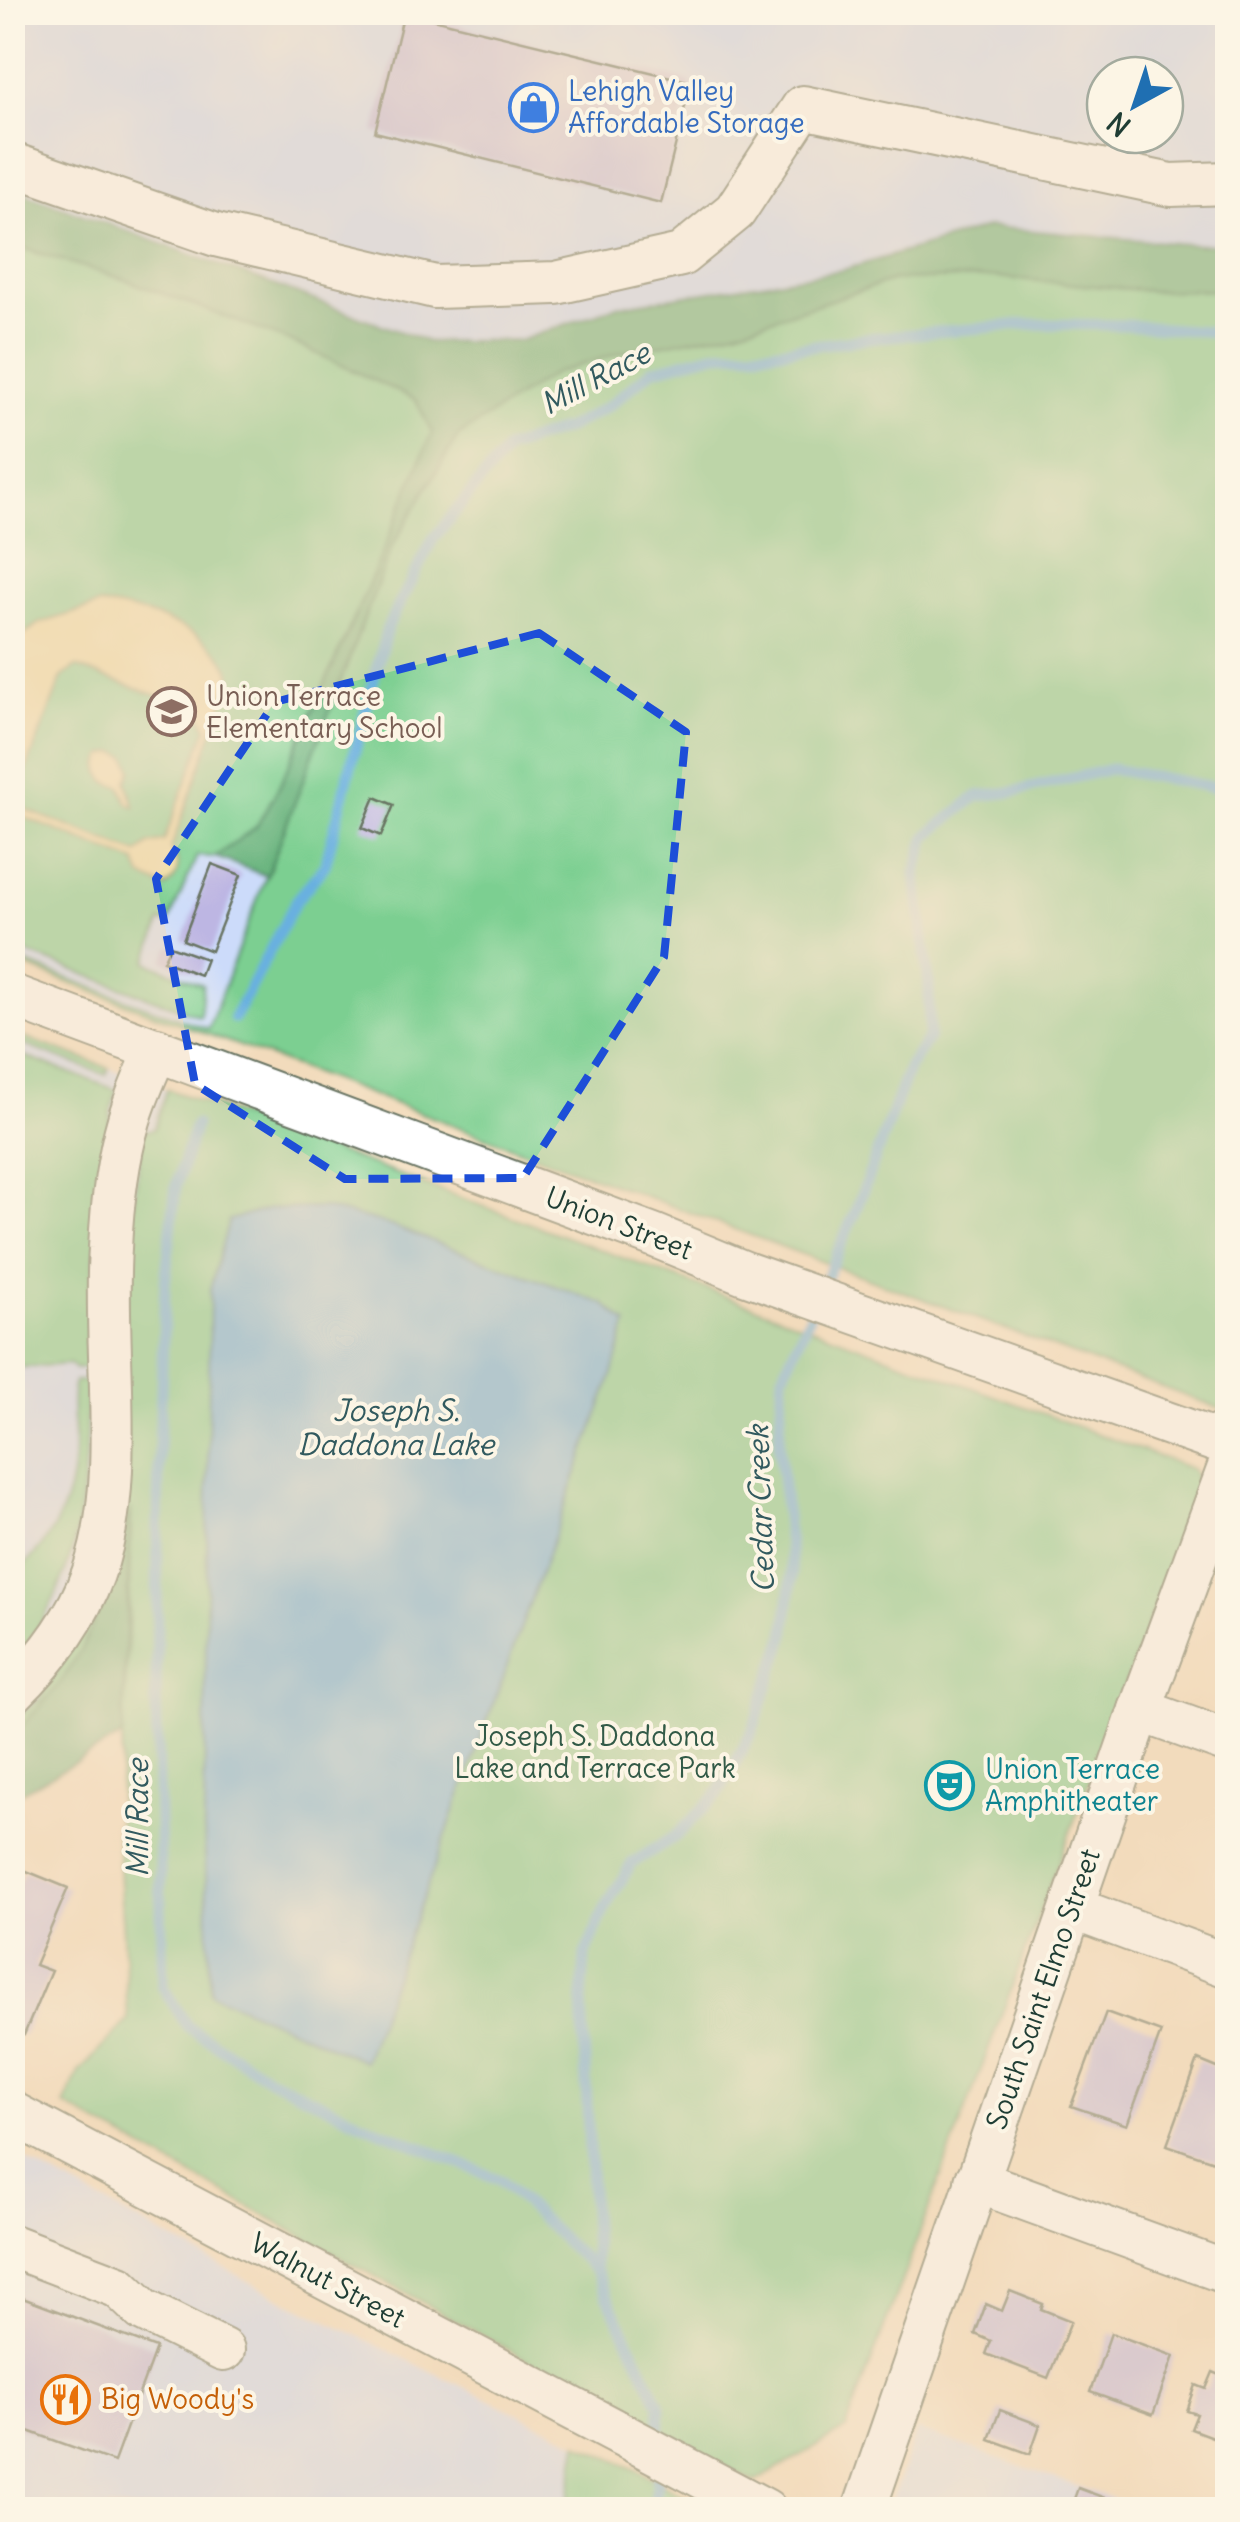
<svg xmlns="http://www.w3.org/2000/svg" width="1240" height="2522" viewBox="0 0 1240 2522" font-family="Delius,sans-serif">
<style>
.built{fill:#ccdbfa;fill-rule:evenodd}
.green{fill:#7ccf91;stroke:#4e8662;stroke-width:2.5}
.forest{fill:#65b27b;stroke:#427858;stroke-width:2.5}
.sand{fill:#eeda9e;stroke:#868c69;stroke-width:2.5;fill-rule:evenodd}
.water{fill:#69b0e0;stroke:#44768a;stroke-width:2.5}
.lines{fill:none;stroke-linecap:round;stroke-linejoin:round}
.stream{stroke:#69b0e0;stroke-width:11}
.building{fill:#bdb6e3}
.minor-casing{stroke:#697464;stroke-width:46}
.minor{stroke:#fff;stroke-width:42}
.marked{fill:none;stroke:#1d4ed8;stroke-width:8;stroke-dasharray:20 12;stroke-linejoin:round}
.labels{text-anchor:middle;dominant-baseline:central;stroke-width:8;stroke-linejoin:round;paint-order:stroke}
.shop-label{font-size:28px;fill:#366cbe;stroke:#fcf5e5;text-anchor:start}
.education-label{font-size:28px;fill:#785e54;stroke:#fcf5e5;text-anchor:start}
.street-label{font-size:28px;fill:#1f3d34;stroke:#fcf5e5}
.park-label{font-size:28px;fill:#325a47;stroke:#fcf5e5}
.culture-label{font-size:28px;fill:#0d838f;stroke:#fcf5e5;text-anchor:start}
.food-label{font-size:28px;fill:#c56008;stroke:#fcf5e5;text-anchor:start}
.water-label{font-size:30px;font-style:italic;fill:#325a5f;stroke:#fcf5e5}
</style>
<rect width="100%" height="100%" fill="#fcf5e5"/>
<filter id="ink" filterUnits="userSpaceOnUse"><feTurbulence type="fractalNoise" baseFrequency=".01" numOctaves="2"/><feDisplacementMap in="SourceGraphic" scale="20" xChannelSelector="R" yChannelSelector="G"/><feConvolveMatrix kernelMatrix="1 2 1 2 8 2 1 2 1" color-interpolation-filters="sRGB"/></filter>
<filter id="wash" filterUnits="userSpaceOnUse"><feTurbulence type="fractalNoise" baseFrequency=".0048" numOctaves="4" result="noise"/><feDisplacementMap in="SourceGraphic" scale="40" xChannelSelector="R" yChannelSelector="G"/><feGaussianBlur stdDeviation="2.25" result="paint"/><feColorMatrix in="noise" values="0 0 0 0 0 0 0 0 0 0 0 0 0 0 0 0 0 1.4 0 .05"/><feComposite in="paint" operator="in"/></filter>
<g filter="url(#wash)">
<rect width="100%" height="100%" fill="#f2dbbc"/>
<g class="built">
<path d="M12,13H1227V244L1198,245L989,227L843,270L617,306L391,548L207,1033L13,962ZM1105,75H1165V135H1105Z"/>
<path d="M12,1033L167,1089L138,1179L69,1674L13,1734Z"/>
<path d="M12,2153L280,2298L578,2443L567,2509H13Z"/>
<path d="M917,2430L1142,2509L888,2510Z"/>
</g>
<g class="green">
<path d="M12,245L129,281L290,341L416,400L432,433L378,564L280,785L256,827L215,857L197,856L168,924L161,921L147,962L203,985L200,1016L13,948Z"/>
<path d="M996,277L1151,291L1227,290L1228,1397L1223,1410L13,962L12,958L208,1029L391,548L458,436L553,373L619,353L736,330L894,280Z"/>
<path d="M12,1033L109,1068L106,1075L13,1041Z"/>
<path d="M12,1052L117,1090L111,1110L86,1343L87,1368L75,1369L70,1364L13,1368Z"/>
<path d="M167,1089L1192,1469L1200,1486L846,2429L755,2482L634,2423L547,2371L64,2105L79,2072L128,2020L117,1834L128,1633L131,1513C119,1544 113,1578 101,1609C83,1659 52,1699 13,1734L12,1723L38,1700L82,1631L124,1267L143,1131L154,1129Z"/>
<path d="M75,1381H87C86,1491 86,1573 13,1663V1574C58,1540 76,1491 74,1436C73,1418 70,1398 75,1381Z"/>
<path d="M578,2443L641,2472L707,2509H567Z"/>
</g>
<g class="forest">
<path d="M13,189L428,342L522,340L617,306L843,270L989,227L1198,245L1227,244V290L1151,291L996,277L894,280L736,330L619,353L553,374L458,436L391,548L267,876L215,857L256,827L280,785L378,564L432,432L416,400L290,341L129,281L13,245Z"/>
<path d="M131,1508L122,1736L13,1797L12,1734C88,1667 104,1601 131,1508Z"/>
</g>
<g class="sand">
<path d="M100,605C143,609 220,631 232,678L171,848C180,862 181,877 165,888L142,876L136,862L13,813V642L40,623ZM76,667L198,710L207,728L164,841L149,844L138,853L26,810L17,794L62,677Z"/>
<path d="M116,752L127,757L132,769L127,782L135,807L128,803L120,786C102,784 95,772 104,755Z"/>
</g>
<path class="water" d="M324,1208L383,1223L604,1304L627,1324L613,1373L364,2061L211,1993L204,1829L210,1289L229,1220L270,1209Z"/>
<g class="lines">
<g class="stream">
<path d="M234,1018L296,901L325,865L387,628L433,539L507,449L570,427L610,405L652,370L717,353L773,351L868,338L1027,324L1126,325L1228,333"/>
<path d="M195,1125L176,1186L165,1284L159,1448L156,1699L163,1987L187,2026L269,2078L356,2120L500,2180L595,2270"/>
<path d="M659,2441L660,2405L595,2270L582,2000L585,1956L606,1906L632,1863L676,1836L718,1794L752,1732L785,1637L792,1575L779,1446L783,1375L854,1215L909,1067L929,1037V984L916,873L927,836L977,796L1013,792L1111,769L1228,790"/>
<path d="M652,2510L657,2489L658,2464"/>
</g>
</g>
<g id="blocks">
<g class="building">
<path d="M404,12L691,82L661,203L375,132Z"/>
<path d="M375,797L394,805L381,836L362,828Z"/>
<path d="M212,864L241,875L211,951L183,940Z"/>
<path d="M170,946L206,959L200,975L163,961Z"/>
<path d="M24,1870L68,1888L35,1965L51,1971L24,2035L12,2030V1898Z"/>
<path d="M1106,2012L1161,2032L1127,2125L1071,2106Z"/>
<path d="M1228,2050V2166L1167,2145L1198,2060L1220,2069Z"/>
<path d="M1010,2291L1043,2304L1041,2309L1071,2321L1048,2378L986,2354L991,2341L975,2334L986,2304L1002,2311Z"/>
<path d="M12,2294L156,2348L114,2462L12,2425Z"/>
<path d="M1111,2333L1174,2356L1153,2415L1090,2392Z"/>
<path d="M1213,2372L1228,2378V2443L1191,2429L1197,2414L1187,2411L1196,2385L1206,2389Z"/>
<path d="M1000,2410L1040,2425L1030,2454L989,2439Z"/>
<path d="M1078,2488L1135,2509V2510H1070Z"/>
</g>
</g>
</g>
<g filter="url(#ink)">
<use href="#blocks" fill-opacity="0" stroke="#697464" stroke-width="2.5"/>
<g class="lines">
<defs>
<g id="minor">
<path d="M12,164L216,235L435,287L556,283L681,255L735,211L803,107L1171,185L1228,183"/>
<path d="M12,996L653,1235L745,1273L1228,1445"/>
<path d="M12,1693C46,1660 77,1619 93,1574C127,1481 103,1348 110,1248C112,1205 117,1161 129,1120C136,1096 147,1072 157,1049"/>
<path d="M1140,1710L1228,1742"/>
<path d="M1072,1908L1228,1966"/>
<path d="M12,2113L765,2510"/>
<path d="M976,2181L1228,2273"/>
<path d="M12,2246L119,2287L143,2310L223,2350"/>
<path d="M864,2510L1140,1710L1228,1470"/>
</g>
</defs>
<use href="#minor" class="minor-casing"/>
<use href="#minor" class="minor"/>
</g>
</g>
<path d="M0 0H1240V2522H0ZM539,633L686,732L664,957L523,1178L345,1179L195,1084L156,879L275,702Z" fill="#f2dbbc" fill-opacity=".55" fill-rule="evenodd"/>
<path class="marked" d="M539,633L686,732L664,957L523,1178L345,1179L195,1084L156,879L275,702Z"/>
<defs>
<symbol id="shop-ring" viewBox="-11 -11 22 22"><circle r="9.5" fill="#fcf5e5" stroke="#3f7fe0" stroke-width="1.5"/><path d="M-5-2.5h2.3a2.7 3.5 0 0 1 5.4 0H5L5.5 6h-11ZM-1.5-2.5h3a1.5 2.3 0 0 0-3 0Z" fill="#3f7fe0"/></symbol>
<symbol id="school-ring" viewBox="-11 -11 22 22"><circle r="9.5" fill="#fcf5e5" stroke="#8d6e63" stroke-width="1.5"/><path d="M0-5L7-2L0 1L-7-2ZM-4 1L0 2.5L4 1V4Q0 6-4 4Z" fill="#8d6e63"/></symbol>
<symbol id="theatre-ring" viewBox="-11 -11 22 22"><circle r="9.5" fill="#fcf5e5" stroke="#0f9aa8" stroke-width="1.5"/><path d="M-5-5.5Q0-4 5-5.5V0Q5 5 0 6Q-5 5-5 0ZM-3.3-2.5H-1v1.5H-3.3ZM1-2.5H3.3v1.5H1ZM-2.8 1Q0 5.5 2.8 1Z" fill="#0f9aa8"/></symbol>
<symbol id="restaurant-ring" viewBox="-11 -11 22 22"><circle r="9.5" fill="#fcf5e5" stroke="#e8710a" stroke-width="1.5"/><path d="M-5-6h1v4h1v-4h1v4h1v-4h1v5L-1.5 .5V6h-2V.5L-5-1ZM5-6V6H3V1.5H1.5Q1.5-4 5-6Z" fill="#e8710a"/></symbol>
</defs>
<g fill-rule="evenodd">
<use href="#shop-ring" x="506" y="80" width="55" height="55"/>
<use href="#school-ring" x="144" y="684" width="55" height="55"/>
<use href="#theatre-ring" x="922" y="1758" width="55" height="55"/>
<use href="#restaurant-ring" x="38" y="2372" width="55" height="55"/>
</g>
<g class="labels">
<g class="shop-label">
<text x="568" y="91">Lehigh Valley<tspan x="568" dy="32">Affordable Storage</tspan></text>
</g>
<g class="education-label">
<text x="206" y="696">Union Terrace<tspan x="206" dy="32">Elementary School</tspan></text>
</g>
<g class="street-label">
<text transform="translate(619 1223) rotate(21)">Union Street</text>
<text transform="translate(1043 1989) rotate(-71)">South Saint Elmo Street</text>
<text transform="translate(328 2280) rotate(28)">Walnut Street</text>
</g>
<g class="park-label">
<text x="595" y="1736">Joseph S. Daddona<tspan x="595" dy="32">Lake and Terrace Park</tspan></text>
</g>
<g class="culture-label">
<text x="985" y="1769">Union Terrace<tspan x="985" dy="32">Amphitheater</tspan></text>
</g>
<g class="food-label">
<text x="101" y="2399">Big Woody's</text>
</g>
<g class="water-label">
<text transform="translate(595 378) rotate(-28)">Mill Race</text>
<text x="396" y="1410">Joseph S.<tspan x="396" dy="34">Daddona Lake</tspan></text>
<text transform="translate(760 1509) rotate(-92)">Cedar Creek</text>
<text transform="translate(137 1818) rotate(-90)">Mill Race</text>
</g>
</g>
<rect width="1240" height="2522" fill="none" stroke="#fcf5e5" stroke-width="50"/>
<g transform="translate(1135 105) rotate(220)"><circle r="48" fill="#fcf5e5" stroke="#a4ab9e" stroke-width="2.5"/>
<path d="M0-8L18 38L0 25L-18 38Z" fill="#1f6fb2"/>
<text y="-15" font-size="28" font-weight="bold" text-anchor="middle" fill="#1f3d34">N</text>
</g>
</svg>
